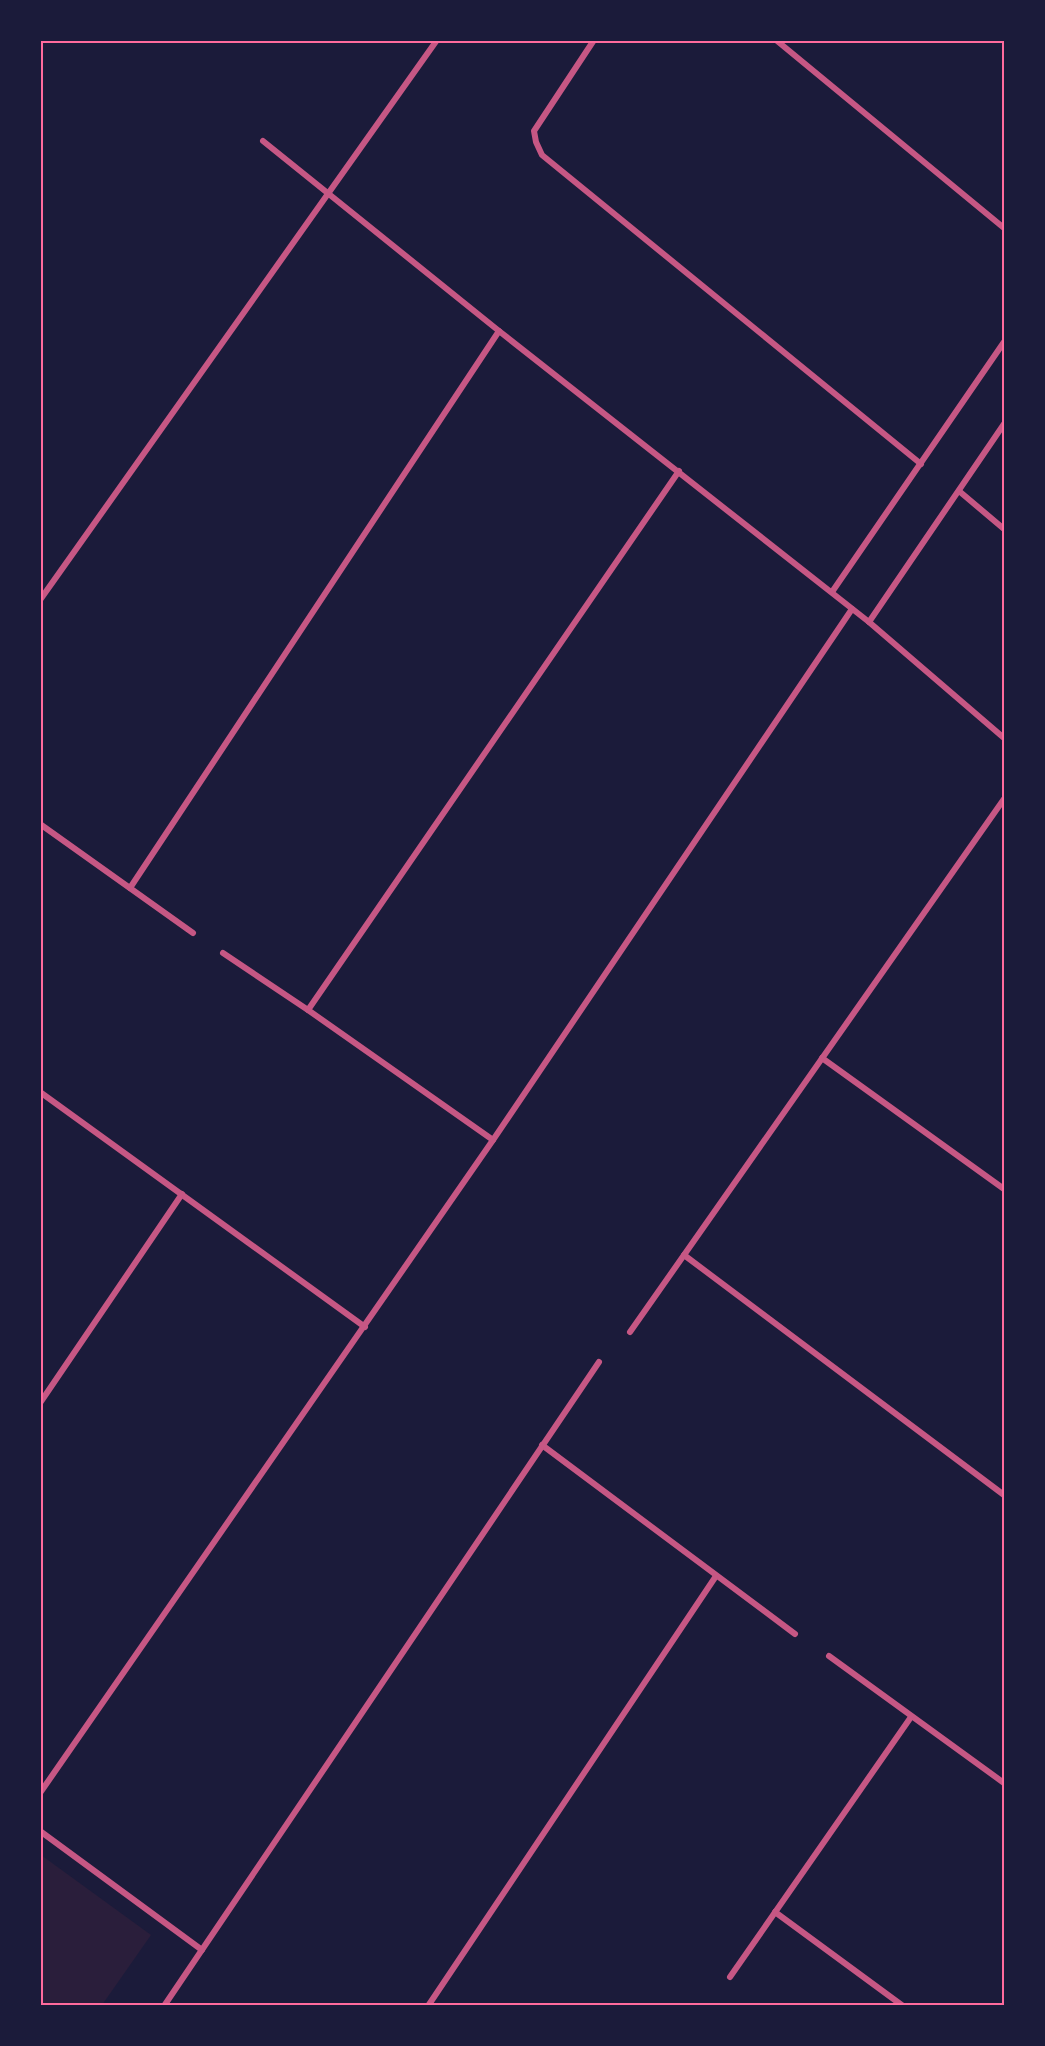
<svg xmlns="http://www.w3.org/2000/svg" width="1045" height="2046" viewBox="0 0 1045 2046" font-family="Signika,sans-serif">
<style>
.green{fill:#2a1e3b}
.lines{fill:none;stroke-linecap:round;stroke-linejoin:round}
.minor{stroke:#c65784;stroke-width:6}
.neatline{fill:none;stroke:#ff6b9d;stroke-width:2}
</style>
<rect width="100%" height="100%" fill="#1b1b3a"/>
<path class="green" d="M41,1855L151,1935L102,2005H41Z"/>
<g class="lines">
<g class="minor">
<path d="M594,40L534,131L536,142L542,155L921,464"/>
<path d="M776,40L1004,228"/>
<path d="M263,141L499,331L869,622L1004,738"/>
<path d="M959,491L1004,529"/>
<path d="M832,592L1004,342"/>
<path d="M40,600L437,40"/>
<path d="M869,622L1004,424"/>
<path d="M40,824L193,933"/>
<path d="M130,888L499,331"/>
<path d="M223,953L308,1010L493,1140"/>
<path d="M308,1010L679,471"/>
<path d="M822,1058L1004,1189"/>
<path d="M40,1092L365,1327"/>
<path d="M684,1255L1004,1495"/>
<path d="M630,1332L1004,799"/>
<path d="M40,1403L182,1194"/>
<path d="M542,1445L795,1634"/>
<path d="M829,1656L1004,1783"/>
<path d="M40,1793L493,1140L852,609"/>
<path d="M40,1831L202,1950"/>
<path d="M775,1912L903,2006"/>
<path d="M730,1977L911,1717"/>
<path d="M164,2006L599,1362"/>
<path d="M428,2006L716,1576"/>
</g>
</g>
<rect width="1045" height="2046" fill="none" stroke="#1b1b3a" stroke-width="84"/>
<rect x="42" y="42" width="961" height="1962" class="neatline"/>
</svg>
